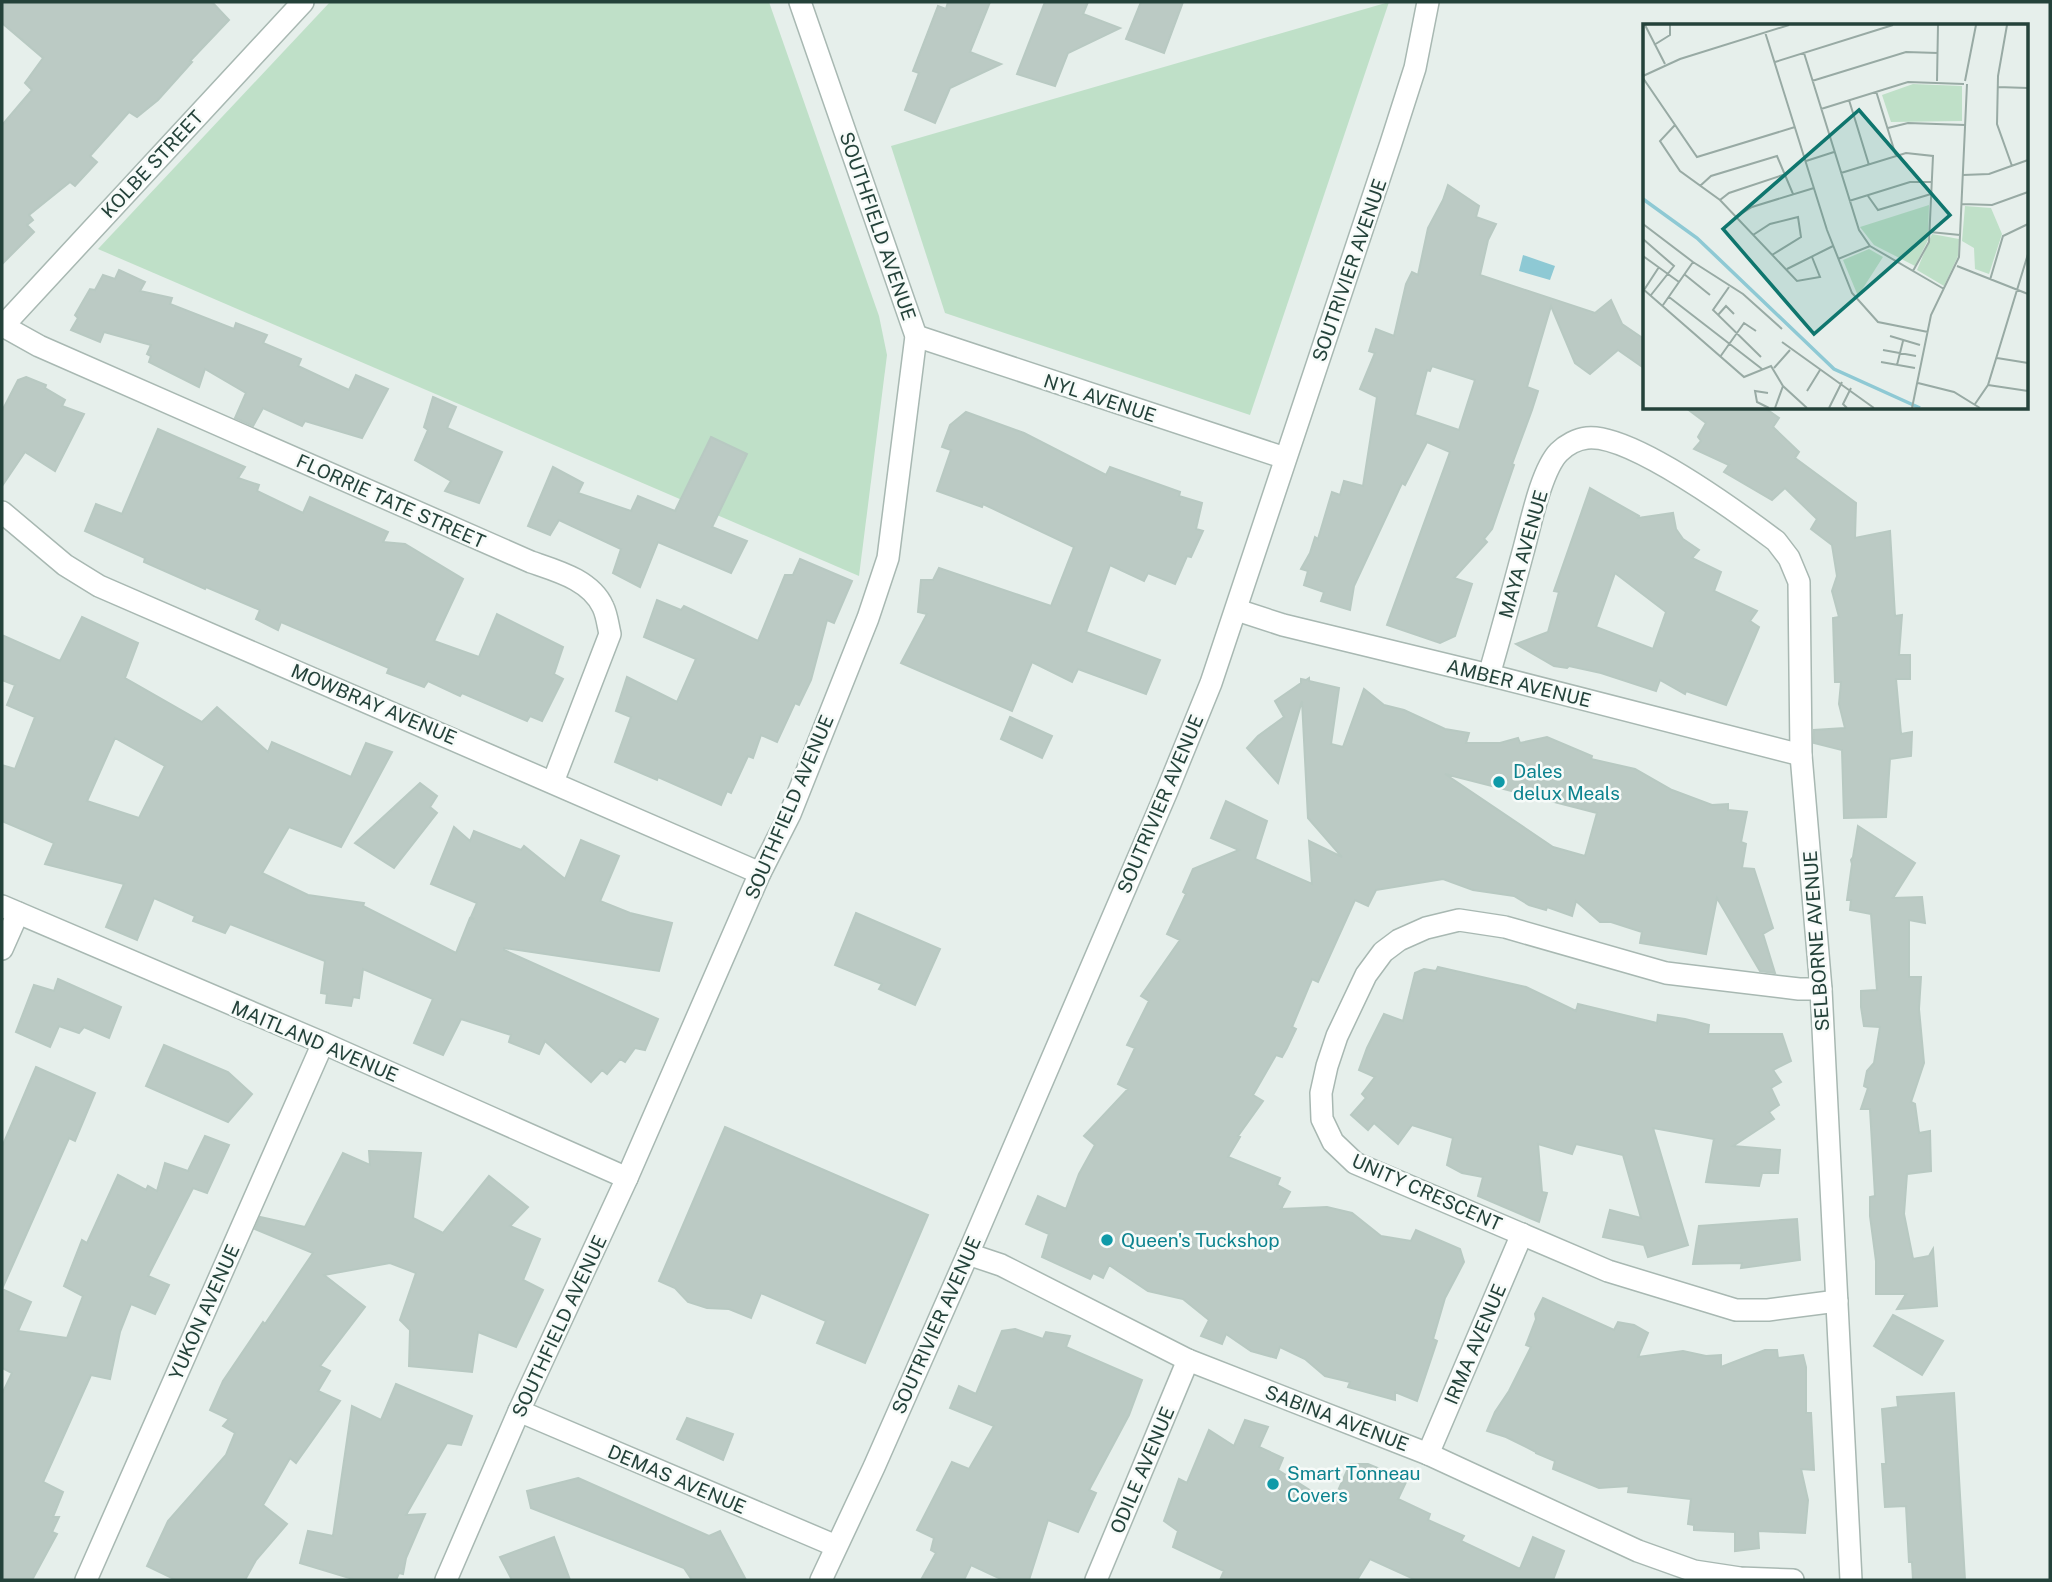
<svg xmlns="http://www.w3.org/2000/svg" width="2052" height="1582" viewBox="0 0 2052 1582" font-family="'Public Sans',sans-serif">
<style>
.green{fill:#bfe0c8}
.water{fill:#8ec9d4}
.building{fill:#bbcac4;stroke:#b8c9c2;stroke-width:2;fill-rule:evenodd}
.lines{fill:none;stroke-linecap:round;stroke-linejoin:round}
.minor-casing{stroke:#a8b8b2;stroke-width:24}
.minor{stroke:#fff;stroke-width:21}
.culture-dot{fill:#0f9aa8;stroke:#f7fbf9;stroke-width:2.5}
.labels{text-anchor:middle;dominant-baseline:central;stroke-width:5;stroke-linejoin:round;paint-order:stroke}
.street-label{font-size:19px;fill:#24423a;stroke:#f7fbf9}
.culture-label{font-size:19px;fill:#0d838f;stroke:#f7fbf9;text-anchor:start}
.inset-river{fill:none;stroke:#8ec9d4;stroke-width:3.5}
.inset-road{fill:none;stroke:#98aaa4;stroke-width:2}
.view{fill:#0f766e;fill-opacity:0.15;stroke:#0f766e;stroke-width:3.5}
.inset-edge{fill:none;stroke:#24423a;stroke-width:3.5}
</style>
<rect width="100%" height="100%" fill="#e6efeb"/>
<g class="green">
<path d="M330,2H769L879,316L887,355L859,576L98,249Z"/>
<path d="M1389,2L1250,415L945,313L891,146Z"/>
</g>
<path class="water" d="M1523,255L1555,266L1550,280L1519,271Z"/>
<g class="building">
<path d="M2,2H212L229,20L190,61L192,62L158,100L137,117L129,112L90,156L97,162L75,186L70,182L29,215L33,220L27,225L34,232L2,264V125L32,90L25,83L43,58L2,23Z"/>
<path d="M948,2H990L970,52L1001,64L950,88L935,123L905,110L919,73L913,71L938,6L946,9Z"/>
<path d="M1045,2H1088L1083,14L1120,28L1068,53L1055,86L1017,74Z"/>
<path d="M1141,2H1183L1164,53L1126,39Z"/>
<path d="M1448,185L1479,206L1476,217L1496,224L1488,240L1480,275L1595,313L1611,300L1622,324L1644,339V368L1618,350L1590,374L1575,363L1551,306L1527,387L1538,391L1532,410L1512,464L1514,465L1492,529L1484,539L1487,542L1454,578L1472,584L1455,636L1440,643L1387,625L1450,452L1427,442L1405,485L1402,483L1354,586L1350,610L1321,601L1324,592L1304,585L1308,571L1301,569L1310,553L1315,537L1318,539L1332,492L1340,495L1344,481L1363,486L1377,397L1360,389L1375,353L1369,351L1376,329L1394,336L1406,284L1412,272L1418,275L1428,228L1443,200ZM1432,366L1475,380L1459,430L1415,415L1427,370L1430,371Z"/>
<path d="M119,270L145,282L140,291L172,298L170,304L234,329L236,323L267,335L263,343L301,359L298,366L349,390L356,375L388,389L362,438L305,421L302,426L263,408L253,426L235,418L246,393L205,369L199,387L149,362L151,356L147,354L151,345L104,332L100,342L71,330L78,318L75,315L90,289L95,290L103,275L115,279Z"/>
<path d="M26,377L46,385L45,388L65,400L62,406L84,414L55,471L25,452L2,486V411L18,380Z"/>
<path d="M433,397L456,407L447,428L502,452L479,503L445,491L451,481L415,460L428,430L424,427Z"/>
<path d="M1686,408H1765L1779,418L1773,427L1799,452L1795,458L1856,503L1855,538L1890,531L1895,616L1902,615L1899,655H1910V679H1896L1901,734L1912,732L1911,756L1890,759L1886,817L1844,818L1842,750L1814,743V730L1845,728L1839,704L1841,682H1835L1833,618L1839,617L1832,591L1837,576L1832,545L1811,529L1817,519L1785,488L1772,500L1724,472L1729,465L1694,449L1701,441L1698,437L1706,423Z"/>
<path d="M966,412L1024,433L1106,475L1110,467L1180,492L1179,496L1202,503L1196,529L1203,531L1191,557L1187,556L1175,584L1148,573L1144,581L1110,565L1086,632L1160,660L1146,694L1078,669L1072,682L1032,662L1012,711L901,663L927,614L918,612L921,580H933L939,568L1051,606L1074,547L983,504L982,507L937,491L951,450L942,447L950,425Z"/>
<path d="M158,429L245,467L238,478L259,485L257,491L303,513L310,497L388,532L383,542L405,544L463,579L434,641L479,657L497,614L563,647L554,674L563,679L542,721L530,716L527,721L462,693L460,696L428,681L424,687L387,673L389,668L281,622L278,630L256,619L260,610L206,587L205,589L144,562L145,558L85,531L96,504L122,514Z"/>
<path d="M711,437L747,454L712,527L747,541L731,573L658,542L640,587L613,573L621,549L559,520L550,535L528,526L553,467L583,483L578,493L631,511L638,496L675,511Z"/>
<path d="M1590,488L1639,516L1638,518L1673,513L1676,529L1683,539L1699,550L1692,558L1721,572L1714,591L1757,611L1750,621L1759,627L1726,705L1686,691L1685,694L1660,680L1656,691L1601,673L1569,666L1567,668L1554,666L1516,644L1548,632L1559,592L1554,591ZM1615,573L1666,612L1653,649L1596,627Z"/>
<path d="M800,559L852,581L834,623L827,620L811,680L799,705L795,703L777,742L761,735L753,758L748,756L731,793L727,791L721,805L658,777L657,780L615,762L631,717L616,711L627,677L677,702L696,659L644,637L657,600L681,610L684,606L758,641L785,575H793Z"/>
<path d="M82,617L138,643L125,678L202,722L217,707L268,752L272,742L351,777L366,743L392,752L341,847L289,827L262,873L308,895L364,903L363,906L456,953L470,918L474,919L471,917L477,903L431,884L454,827L470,841L474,831L521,850L524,846L565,879L581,840L619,856L600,901L630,913L672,923L659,971L504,948V950L658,1019L645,1050L635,1048L625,1062L620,1059L607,1074L602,1070L591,1082L545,1041L539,1054L509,1042L511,1035L461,1019L443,1055L414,1043L433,999L363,969L359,998L353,997L351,1006L326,1003L327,994L321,993L325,961L230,924L225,933L193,921L195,916L154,898L137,940L106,927L124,884L45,864L54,843L2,821V765L15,769L35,717L7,705L15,685L2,680V635L60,661ZM115,738L165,766L139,818L87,801Z"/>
<path d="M1309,678V681L1339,688L1331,744L1343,747L1364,689L1384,705L1404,710L1445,729L1469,733L1466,743H1500L1518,738L1520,743L1547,737L1592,756L1591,759L1635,769L1672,790L1712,805L1728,804V810L1747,812L1741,842L1746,844L1742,868L1754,869L1773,928L1763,934L1775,973L1760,971L1717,898L1706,954L1640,943L1642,932L1611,922H1600L1576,901L1572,916L1547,907L1546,910L1529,905L1514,896L1473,890L1443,879L1376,890L1368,906L1355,900L1318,982L1312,979L1292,1027L1296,1029L1287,1048L1282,1057L1276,1055L1253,1095L1263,1101L1238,1136L1240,1137L1228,1157L1280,1178L1277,1185L1290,1192L1281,1209L1327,1207L1352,1213L1381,1236L1411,1241L1416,1230L1460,1249L1464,1262L1445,1298L1433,1339L1437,1341L1417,1401L1395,1392V1400L1348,1387L1350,1382L1325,1376L1305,1359L1280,1347L1276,1358L1251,1351L1226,1334L1222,1344L1201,1336L1209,1320L1183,1299L1148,1291L1109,1265L1103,1278L1093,1273L1090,1279L1042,1257L1049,1234L1026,1224L1038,1196L1066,1209L1079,1174L1095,1145L1084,1136L1128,1089L1118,1084L1135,1048L1127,1045L1149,1001L1141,996L1180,940L1167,934L1186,894L1183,892L1193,869L1239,850L1211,838L1226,801L1267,821L1255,859L1312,884L1309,841L1342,857L1308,818L1302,701L1278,783L1247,748L1258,736L1284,717L1275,701L1301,683V679L1306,680ZM1445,774L1597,813L1585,856L1553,847Z"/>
<path d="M1010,717L1052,736L1042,758L1001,739Z"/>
<path d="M420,783L437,796L430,807L437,813L394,868L355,843Z"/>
<path d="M1858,826L1915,863L1893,898L1922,897L1925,923L1909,920V977H1921L1919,1009L1924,1063L1911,1102L1915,1104L1919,1133L1930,1131L1931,1171L1907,1174L1904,1214L1913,1259L1929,1256L1933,1249L1937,1306L1897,1309L1906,1294H1876V1261L1870,1216V1197L1875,1196L1870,1109H1861L1868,1088L1864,1086L1867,1071L1874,1063L1880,1027L1864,1026L1861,1007V991L1877,990L1871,914L1850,910L1851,900H1847L1852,864L1851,860L1853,857Z"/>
<path d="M856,913L940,949L915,1005L879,989L882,984L835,965Z"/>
<path d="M1438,967L1526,987L1576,1011L1578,1004L1657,1023L1658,1015L1685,1019L1709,1025L1708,1034H1782L1791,1061L1773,1070L1781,1082L1771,1088L1779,1105L1769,1112L1774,1119L1733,1146L1780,1150L1778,1173H1762L1759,1186L1706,1182L1714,1139L1653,1128L1688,1245L1648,1257L1644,1245L1603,1237L1610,1210L1641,1218L1623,1155L1576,1144L1572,1154L1538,1144L1542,1192L1547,1193L1539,1222L1478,1196L1483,1177L1462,1173L1447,1165L1453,1138L1412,1125L1398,1144L1374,1123L1368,1130L1351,1115L1366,1098L1362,1094L1375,1077L1359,1070L1367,1048L1384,1014L1403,1021L1415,973L1424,969L1436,971Z"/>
<path d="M58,979L121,1007L109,1038L84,1027L79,1033L59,1026L50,1047L16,1032L34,985L54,991Z"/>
<path d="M164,1045L228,1072L252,1094L228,1122L146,1086Z"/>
<path d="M36,1067L95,1093L75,1141L69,1138L2,1289V1147Z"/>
<path d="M725,1127L928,1215L865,1363L817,1343L826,1321L761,1293L751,1318L729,1309L707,1308L688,1302L675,1288L659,1281Z"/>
<path d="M205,1136L229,1145L207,1193L193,1188L148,1276L169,1285L155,1314L131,1304L120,1332L110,1379L91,1375L43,1482L63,1492L53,1517H59L52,1532L57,1534L32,1580H2V1394L12,1373L2,1368V1289L31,1302L18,1331L67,1338L83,1296L64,1286L82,1240L87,1243L118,1175L146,1190L148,1186L157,1191L165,1163L188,1171Z"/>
<path d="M369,1151L421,1153L413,1218L443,1233L489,1176L528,1207L510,1226L540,1239L523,1280L543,1290L516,1347L478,1332L472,1372L409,1366L410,1330L400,1320L416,1273L390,1263L324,1275L365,1307L320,1366L330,1371L318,1391L340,1401L296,1463L290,1458L263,1505L287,1524L256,1560L245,1580H176L147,1566L168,1521L226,1455L235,1433L223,1426L229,1419L210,1410L223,1381L263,1322L265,1324L313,1253L255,1229L260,1217L305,1227L343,1153L370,1165Z"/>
<path d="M1797,1219L1800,1260L1741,1268L1742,1263L1693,1264L1699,1226Z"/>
<path d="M1543,1298L1614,1330L1618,1322L1634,1325L1648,1333L1638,1357L1683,1351L1706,1356L1721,1355V1367L1765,1350H1777L1778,1358L1803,1355L1806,1367V1413H1811L1814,1470L1801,1469L1808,1500L1805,1533L1758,1531L1759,1548L1735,1551V1532L1694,1530V1525L1688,1524L1691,1499L1628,1492L1629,1486L1599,1488L1553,1469L1555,1461L1536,1453V1452L1506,1437L1487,1431L1495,1412L1509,1391L1531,1347L1526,1345L1536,1319L1535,1314Z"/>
<path d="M1893,1315L1943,1341L1922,1375L1874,1346Z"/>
<path d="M1015,1329L1043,1339L1046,1332L1070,1336L1066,1347L1142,1380L1129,1415L1089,1490L1096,1493L1078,1532L1048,1520L1029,1580H1003L971,1565L964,1580H921L936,1553L931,1550L934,1538L917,1530L952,1462L969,1469L994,1426L950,1408L959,1386L976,1394L1002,1331Z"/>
<path d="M396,1384L472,1416L461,1445L447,1443L406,1515L425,1514L406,1558L403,1574L399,1573L396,1580H356L300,1563L308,1531L333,1536L352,1406L381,1420Z"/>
<path d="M1954,1393L1965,1580H1913L1912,1562H1909L1906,1506L1885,1507L1882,1464H1886L1882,1409L1898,1407L1897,1397Z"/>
<path d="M687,1418L733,1434L723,1460L677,1439Z"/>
<path d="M1245,1420L1268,1427L1259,1447L1283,1458L1278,1470L1332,1504L1350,1464H1368L1407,1480L1398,1499L1430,1514L1428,1520L1464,1536L1461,1541L1520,1569L1533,1537L1564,1551L1553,1580H1416L1370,1559L1357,1580H1220L1224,1571L1173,1547L1178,1531L1164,1521L1179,1479L1187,1483L1209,1430L1234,1446Z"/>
<path d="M578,1478L709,1536L720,1531L746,1580H692L684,1568L531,1508L527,1491Z"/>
<path d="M554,1537L570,1580H512L500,1557Z"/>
</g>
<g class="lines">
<defs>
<g id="minor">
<path d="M3,326L39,346L531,562C557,571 591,580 603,607C607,615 608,626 610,634L553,782"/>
<path d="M2,327L303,2"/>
<path d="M916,336L1285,458"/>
<path d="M2,512L65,565L99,586L760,873"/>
<path d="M1237,610L1283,625L1489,675L1801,755"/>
<path d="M1489,675C1501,634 1512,593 1523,552C1530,527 1541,470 1559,452C1566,445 1577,439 1587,438C1630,433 1740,514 1776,541L1789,558L1799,582L1801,755L1821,989L1851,1580"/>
<path d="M2,906L323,1043L627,1178"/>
<path d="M2,949L18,913"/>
<path d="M1821,989H1799L1666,973L1505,927L1459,920L1426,928L1399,940L1383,952L1366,975L1337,1036L1327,1066L1321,1093L1322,1119L1333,1142L1355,1163L1608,1271L1736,1310H1768L1837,1301"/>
<path d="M968,1254L1001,1265L1188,1360L1428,1454L1638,1551L1694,1571L1740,1578L1793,1580"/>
<path d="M519,1411L836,1546"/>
<path d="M1428,1454L1522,1234"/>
<path d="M86,1580L323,1043"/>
<path d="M446,1580L519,1411L627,1178L760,873L790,814L868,618L888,558L916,336L800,2"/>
<path d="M821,1580L874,1467L968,1254L1167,791L1211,683L1391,143L1415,68L1428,2"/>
<path d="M1096,1580L1188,1360"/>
</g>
</defs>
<use href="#minor" class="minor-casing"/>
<use href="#minor" class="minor"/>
</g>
<g class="culture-dot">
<circle cx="1499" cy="782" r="7"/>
<circle cx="1107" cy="1240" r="7"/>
<circle cx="1273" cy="1484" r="7"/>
</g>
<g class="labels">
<g class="street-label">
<text transform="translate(152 164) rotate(-47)">KOLBE STREET</text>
<text transform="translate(878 226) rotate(71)">SOUTHFIELD AVENUE</text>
<text transform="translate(1349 270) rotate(-71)">SOUTRIVIER AVENUE</text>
<text transform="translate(1100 398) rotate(18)">NYL AVENUE</text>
<text transform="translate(391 501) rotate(24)">FLORRIE TATE STREET</text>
<text transform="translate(1523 554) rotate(-74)">MAYA AVENUE</text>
<text transform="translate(1519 683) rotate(14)">AMBER AVENUE</text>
<text transform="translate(374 704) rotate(23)">MOWBRAY AVENUE</text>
<text transform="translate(1160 804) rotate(-67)">SOUTRIVIER AVENUE</text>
<text transform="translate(789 807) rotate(-67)">SOUTHFIELD AVENUE</text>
<text transform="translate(1816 941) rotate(-94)">SELBORNE AVENUE</text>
<text transform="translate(315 1041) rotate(23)">MAITLAND AVENUE</text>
<text transform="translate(1427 1192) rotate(24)">UNITY CRESCENT</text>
<text transform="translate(204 1312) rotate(-66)">YUKON AVENUE</text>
<text transform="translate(936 1325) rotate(-66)">SOUTRIVIER AVENUE</text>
<text transform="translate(559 1326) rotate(-65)">SOUTHFIELD AVENUE</text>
<text transform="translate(1475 1344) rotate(-67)">IRMA AVENUE</text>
<text transform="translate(1337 1418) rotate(21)">SABINA AVENUE</text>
<text transform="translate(1142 1470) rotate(-67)">ODILE AVENUE</text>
<text transform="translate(677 1479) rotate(23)">DEMAS AVENUE</text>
</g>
<g class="culture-label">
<text x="1513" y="771">Dales<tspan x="1513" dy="22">delux Meals</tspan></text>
<text x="1121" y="1240">Queen's Tuckshop</text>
<text x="1287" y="1473">Smart Tonneau<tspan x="1287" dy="22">Covers</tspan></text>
</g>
</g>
<g transform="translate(1643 24)">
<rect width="385" height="385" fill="#e6efeb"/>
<path d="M270,60L319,62V97L248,98L239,71ZM286,181L285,216L272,242L231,221L217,203ZM322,182L348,184L359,210L346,250L332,245L331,224L319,217ZM289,210L316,215L315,232L301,262L274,246ZM226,225L240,233L215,272L200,236Z" fill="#bfe0c8"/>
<path class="inset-river" d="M0,175L54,214L191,345L277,384"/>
<path class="inset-road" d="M2,1L22,40M364,1L355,52L354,100L369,142M122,8L184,206L209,269L235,298L285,308M11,21L27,11V1M161,29L216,206L227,222L301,265M132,38L250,1M0,52L37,35L146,1M0,54L54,133L152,103M169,57L263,28L295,29M294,57L295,1M322,57L333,1M354,63L385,64M233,67L253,132M206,76L226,141M178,85L265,58L321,60M32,101L17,117L37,147L77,176L154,257L177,253L169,233M245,104L265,99L322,101M163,137L191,128M198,149L263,129L290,132L286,218L270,247M320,151L346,150L385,136M57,162L68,152L134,132L150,170M225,172L235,186L288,170M77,176L86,169L143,150M206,177L267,158H289M319,180L349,181L385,168M93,193L109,183L171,164M0,200L50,238M287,208L317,211M110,211L127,200L155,193L158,213L129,231M0,215L31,242L8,271M0,232L36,258M195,235L227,222M314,242L385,270M144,245L190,222M41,250L67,271M347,256L360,212L385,200M86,263L70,286L118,333M0,265L101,353L128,342L140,362L164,384M1,266L16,243M26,273L119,345M20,281L50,238L100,270L139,305M75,291L83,282L91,290M247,312L277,321M139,318L231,384M240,326L273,332M77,333L101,299L113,307M354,334L385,339M238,338L272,344M254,341L260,317M131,344L147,326M275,359L311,368L337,384M345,361L385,367M164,367L177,346M125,369L112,367L114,378L126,384M332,380L345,361L385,230M132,384L140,362M186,384L199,358M204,384L200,380L208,364M269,384L288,291L316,233L324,60"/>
<path class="view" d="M216,86L307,191L171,310L80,205Z"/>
<rect width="385" height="385" class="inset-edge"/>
</g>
<rect width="2052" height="1582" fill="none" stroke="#24423a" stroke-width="7"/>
</svg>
